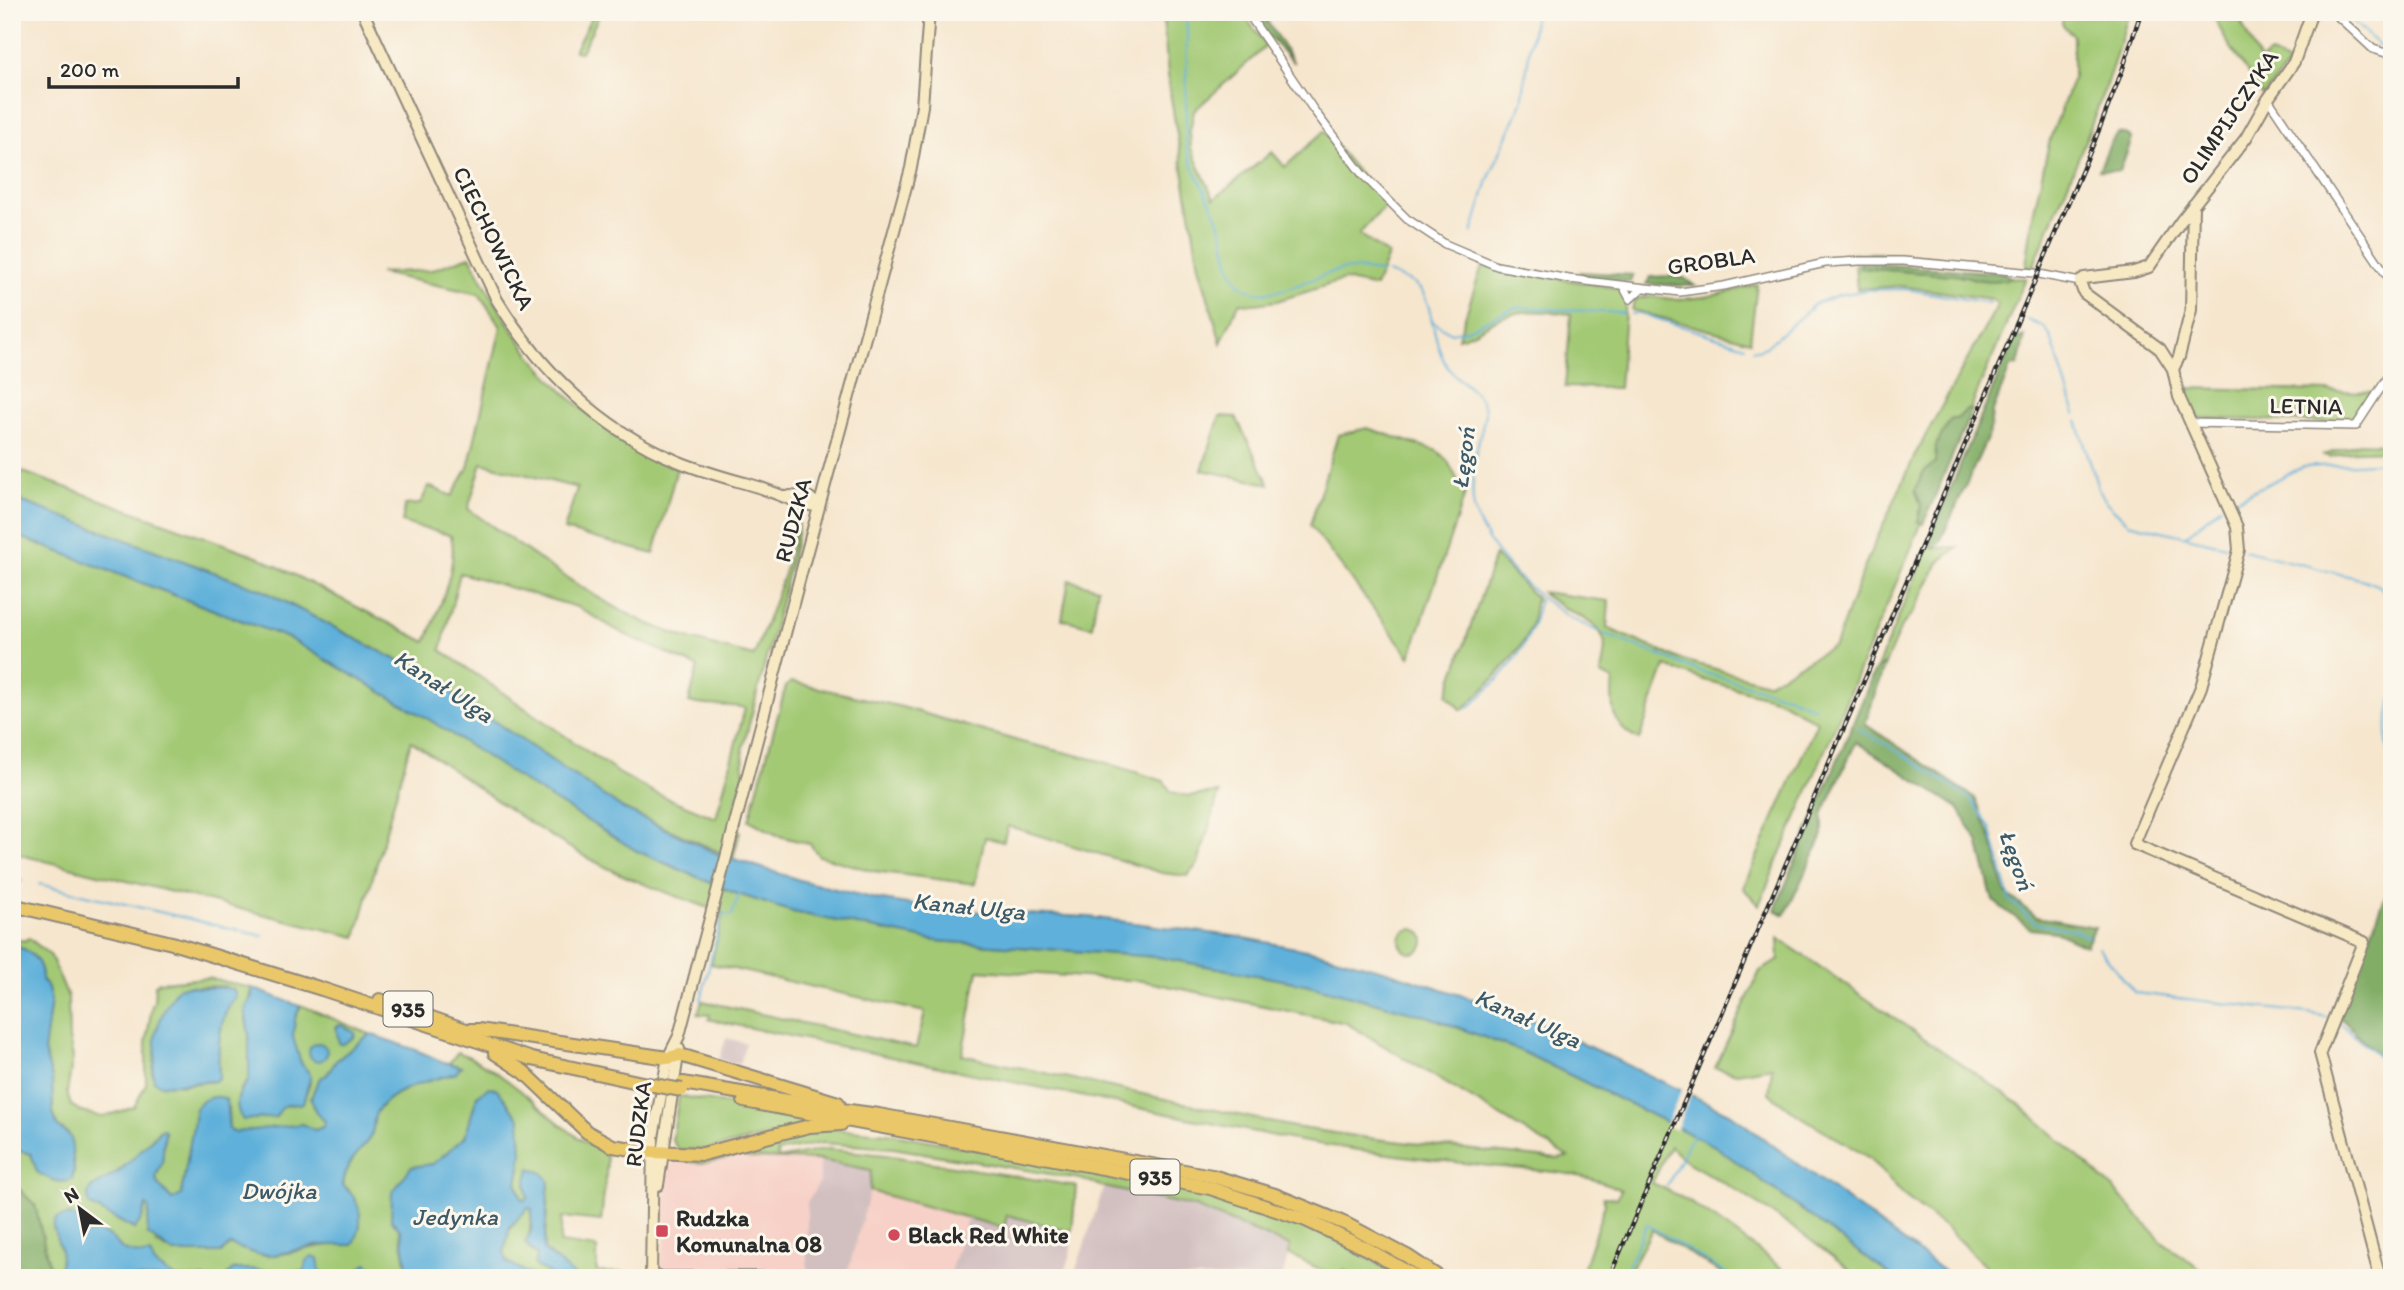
<svg xmlns="http://www.w3.org/2000/svg" width="2404" height="1290" viewBox="0 0 2404 1290" font-family="Itim,sans-serif">
<style>
.built{fill:#f7d1c7}
.industrial{fill:#d2bfc0}
.green{fill:#a3c974;stroke:#677a50;stroke-width:2;fill-rule:evenodd}
.forest{fill:#82ad66;stroke:#566c48;stroke-width:2}
.water{fill:#5fb0da;stroke:#456e82;stroke-width:2}
.pier{fill:#f6e6ce}
.lines{fill:none;stroke-linecap:round;stroke-linejoin:round}
.stream{stroke:#5fb0da;stroke-width:2}
.street-casing{stroke:#90887c;stroke-width:10}
.secondary-casing{stroke:#90887c;stroke-width:14}
.primary-casing{stroke:#90887c;stroke-width:16}
.street{stroke:#fff;stroke-width:7}
.secondary{stroke:#f7e9c3;stroke-width:10}
.primary{stroke:#eac769;stroke-width:12}
.rail-casing{stroke:#2b2b2b;stroke-width:4.5}
.rail{stroke:#fbf7ec;stroke-width:2;stroke-dasharray:5;stroke-linecap:butt}
.primary-bridge-casing{stroke:#90887c;stroke-width:16;stroke-linecap:butt}
.primary-bridge{stroke:#eac769;stroke-width:12}
.poi-dot{fill:#d1495b;stroke:#fbf7ec;stroke-width:2.5}
.labels{text-anchor:middle;dominant-baseline:central;stroke-width:6;stroke-linejoin:round;paint-order:stroke}
.shield{fill:#fbf7ec;stroke:#696865;stroke-width:2}
.shield-label{font-size:21px;font-weight:bold;fill:#2b2b2b}
.street-label{font-size:23px;fill:#2b2b2b;stroke:#fbf7ec}
.poi-label{font-size:23px;font-weight:bold;fill:#2b2b2b;stroke:#fbf7ec;text-anchor:start}
.water-label{font-size:24px;font-style:italic;fill:#3d5a68;stroke:#fbf7ec}
</style>
<rect width="100%" height="100%" fill="#fbf7ec"/>
<filter id="ink" filterUnits="userSpaceOnUse"><feTurbulence type="fractalNoise" baseFrequency=".0143" numOctaves="2"/><feDisplacementMap in="SourceGraphic" scale="14" xChannelSelector="R" yChannelSelector="G"/><feConvolveMatrix kernelMatrix="1 2 1 2 8 2 1 2 1" color-interpolation-filters="sRGB"/></filter>
<filter id="wash" filterUnits="userSpaceOnUse"><feTurbulence type="fractalNoise" baseFrequency=".00686" numOctaves="4" result="noise"/><feDisplacementMap in="SourceGraphic" scale="28" xChannelSelector="R" yChannelSelector="G"/><feGaussianBlur stdDeviation="1.57" result="paint"/><feColorMatrix in="noise" values="0 0 0 0 0 0 0 0 0 0 0 0 0 0 0 0 0 1.4 0 .05"/><feComposite in="paint" operator="in"/></filter>
<g filter="url(#wash)">
<rect width="100%" height="100%" fill="#f6e6ce"/>
<g class="built">
<path d="M743,1154L747,1158L820,1160V1182L807,1202V1271L748,1268L667,1272L660,1265L665,1239L664,1206L669,1166L676,1163V1160L683,1159L688,1162L712,1161Z"/>
<path d="M870,1191L967,1218L948,1278H846Z"/>
</g>
<g class="industrial">
<path d="M726,1038L746,1043L739,1064L719,1060Z"/>
<path d="M820,1160L871,1170L870,1191L846,1278L807,1271V1202L820,1182Z"/>
<path d="M1104,1187L1145,1194L1195,1207L1291,1246L1282,1278H1073Z"/>
<path d="M1006,1215L1072,1232L1070,1257L1063,1278H948L967,1218L1004,1228Z"/>
</g>
<g class="green">
<path d="M594,12H601L581,52L574,51Z"/>
<path d="M1146,12H1242L1266,46L1194,111L1190,131L1191,148L1214,199L1272,152L1285,167L1324,131L1354,168L1388,203L1359,234L1388,255L1375,287L1344,280L1277,301L1254,304L1239,303L1221,343L1199,266L1169,86L1163,20L1147,23Z"/>
<path d="M2063,12H2129C2105,100 2068,183 2033,267L2026,266L2033,215L2050,139L2073,78V36L2062,24Z"/>
<path d="M2212,12H2236L2260,61L2270,54L2289,63L2263,96L2224,37Z"/>
<path d="M470,256C507,328 543,383 611,431C631,445 655,456 677,468L654,554L564,530L577,488L482,463L468,509C522,547 576,588 636,618C673,636 715,646 754,656C771,608 796,556 796,505L798,530L792,558L743,748L744,774L731,826L740,831L733,858L623,809L426,675L262,590L12,498V468L257,556L426,642C437,614 459,565 451,536C435,529 419,529 402,522L405,505L420,504L429,486L452,496L468,468L501,327L479,294L379,273L431,270ZM460,573L577,607L624,634L698,667L689,702C708,708 725,703 745,708L716,818L655,793L620,774L441,650Z"/>
<path d="M1862,263L1860,268L1966,276C1987,284 2005,278 2026,278L1759,905L1743,888L1817,722L1779,700L1704,680L1665,666L1639,740C1612,727 1610,707 1613,680L1601,674C1602,664 1607,648 1604,640C1598,618 1557,610 1542,592L1609,601L1607,628L1679,659L1767,683L1835,645L1866,563L1916,453L1998,304L1991,299L1900,286L1857,289L1855,264Z"/>
<path d="M1482,266L1622,289L1626,300L1619,388L1565,387L1571,314C1548,312 1525,308 1503,317C1486,323 1477,334 1458,338Z"/>
<path d="M1757,284L1750,341L1632,310L1634,301C1646,292 1662,299 1676,299C1705,299 1730,292 1757,284Z"/>
<path d="M2181,388L2373,392L2352,423L2193,418Z"/>
<path d="M1220,416L1236,417L1269,484L1202,470Z"/>
<path d="M1367,428L1437,451L1447,460L1465,494L1410,657L1310,525L1338,435Z"/>
<path d="M2392,430V450L2356,451L2330,457L2324,455L2360,443L2385,444L2388,433Z"/>
<path d="M809,524V531L773,664L771,665V653L804,532Z"/>
<path d="M12,534L288,638L430,720L531,786L637,851L732,892L793,912L936,941L1157,957L1305,984L1427,1016L1521,1051L1715,1146L1894,1278H1860L1801,1233L1741,1193L1682,1159L1670,1146L1652,1183C1699,1202 1754,1248 1795,1278H1729L1652,1230L1626,1278H1580L1605,1204L1603,1197L1617,1198L1621,1190C1581,1170 1533,1171 1490,1166C1424,1159 1359,1151 1294,1140L707,1019H710V1015L698,1014L702,1001L916,1048L925,1012L711,964L723,913C679,897 635,883 594,861C530,827 471,782 411,741L356,937L12,853ZM978,970L1143,981L1346,1023L1568,1157L1557,1159L1375,1139L1294,1127L962,1055Z"/>
<path d="M1929,544L1934,548L1958,547L1939,562L1914,611L1901,627L1885,664L1876,670Z"/>
<path d="M1495,555L1536,598C1534,607 1534,616 1531,625C1525,649 1481,693 1462,710L1447,695Z"/>
<path d="M1069,580L1098,588L1092,627L1062,619Z"/>
<path d="M792,682L902,707L1025,743L1097,760L1164,781L1171,792L1189,796L1219,793L1198,864L1187,876L1162,873L1008,826L1003,842L985,837L975,884L873,871L819,856L810,844L779,836L749,820L786,686Z"/>
<circle cx="1412" cy="941" r="12"/>
<path d="M12,938L24,941L29,938L51,956L68,998L69,1039L73,1057L67,1093L71,1105L82,1112L102,1117L134,1107L146,1084V1043L152,1005L154,1002L155,985L159,982L208,978L252,988L246,1020L249,1035V1080L240,1090L282,1107L303,1102L310,1083C303,1065 288,1042 294,1021C296,1015 299,1011 301,1005L370,1034L336,1061L311,1098L316,1113L325,1121L323,1127L315,1130L236,1132L229,1129L228,1107L196,1108L182,1195L172,1201L157,1183L156,1176L162,1163L165,1130H159C140,1154 118,1175 91,1188L105,1213L134,1229L146,1204L149,1208L156,1243L174,1253H221L230,1244C243,1249 258,1256 273,1255C296,1254 313,1244 339,1245L350,1191L343,1185C347,1159 358,1156 370,1137C375,1130 372,1119 377,1111C394,1087 430,1081 456,1073L461,1067L449,1063L458,1052C520,1077 549,1126 606,1154L607,1164L601,1221L562,1217L560,1243L597,1248V1272L645,1273V1278H577L544,1250L549,1181L527,1193L528,1199L522,1200L517,1185L522,1154L477,1096L466,1136L433,1164L411,1167L400,1231L409,1278H377L376,1274L361,1269L354,1273L339,1274L239,1269L233,1270L225,1278H52L35,1205L12,1182L14,1159L20,1151L31,1154C35,1171 53,1187 72,1179L74,1169L69,1134L57,1126L53,1112L52,1078L44,1051L51,1000L47,986L42,980C43,961 30,950 12,944ZM224,986L236,996C217,1018 218,1050 219,1077L215,1081L179,1085L152,1074C159,1044 152,1001 191,988C200,985 214,987 224,986Z"/>
<path d="M1778,938L2018,1103L2113,1188L2162,1242L2213,1278H1998L1946,1228L1903,1195L1871,1159L1792,1111L1769,1093L1772,1067L1737,1073L1715,1068L1760,971L1779,960Z"/>
<path d="M679,1096L834,1121L705,1150H679L672,1140Z"/>
<path d="M819,1128L888,1133L1203,1190L1321,1231L1402,1278H1359L1344,1270L1340,1278H1338L1288,1254L1290,1246L1195,1207L1104,1187L1080,1179L893,1148L822,1143L777,1152L778,1159L828,1149L885,1155L1076,1186L1072,1232L1007,1215L1004,1228L870,1191L871,1170L820,1160L747,1158L743,1154C726,1158 697,1168 683,1159Z"/>
<path d="M528,1207L532,1209L528,1248L537,1255L540,1269L547,1270L555,1278H536L505,1260C499,1235 515,1223 528,1207Z"/>
</g>
<g class="forest">
<path d="M1251,12H1261L1294,63L1265,33Z"/>
<path d="M2118,133L2128,135L2132,139L2120,171L2099,170C2103,161 2111,137 2118,133Z"/>
<path d="M1875,253L1971,260V264L1845,259L1844,254Z"/>
<path d="M1862,263L2004,273L2012,278C1995,282 1982,282 1966,276L1859,268Z"/>
<path d="M1580,272L1633,275L1630,282L1585,277Z"/>
<path d="M1673,276L1684,278L1695,286L1646,284L1651,277Z"/>
<path d="M2025,336L2018,365L2010,367L1992,414L1989,434L1940,542L1934,548L1929,544L1931,534L2014,339Z"/>
<path d="M1966,410H1972L1923,524L1918,522L1921,505L1915,490L1923,473L1935,462L1936,445L1950,420L1958,418Z"/>
<path d="M1885,664L1865,724L1975,798L1992,840L2005,892L2036,917L2095,927L2086,946L2055,932L2031,929L1993,901L1978,841L1958,808L1856,742L1823,814V835L1785,915L1775,910L1875,670Z"/>
<path d="M2392,880V1069L2338,1015Z"/>
<path d="M12,1182L35,1205L52,1278H12Z"/>
</g>
<g class="water">
<path d="M12,498L262,590L426,675L623,809L718,854L803,881L876,899L945,910L1089,917L1240,937L1321,953L1387,971L1524,1016L1729,1113L1953,1278H1894L1715,1146L1521,1051L1427,1016L1305,984L1157,957L936,941L793,912L732,892L637,851L531,786L430,720L288,638L12,534Z"/>
<path d="M12,944C30,950 43,961 42,980L47,986L51,1000L44,1051L52,1078L53,1112L57,1126L71,1137L74,1169L72,1180C59,1185 49,1179 37,1172L31,1154L20,1151L14,1159L12,1172Z"/>
<path d="M191,986C204,991 220,984 234,990L236,996C217,1018 218,1050 219,1077L215,1081L161,1085L154,1081C151,1073 154,1068 155,1059C157,1052 154,1044 155,1037C158,1021 168,1000 179,987Z"/>
<path d="M252,988L300,1006L295,1019L293,1037L301,1063L310,1074V1079L303,1103C288,1107 285,1100 276,1117L243,1120C232,1105 238,1092 249,1080V1035L245,1010L252,996Z"/>
<path d="M342,1025L355,1033L354,1037L343,1044H339L336,1026Z"/>
<path d="M370,1034L416,1050L441,1061L461,1067L456,1073C430,1081 394,1087 377,1111C372,1119 375,1130 370,1137C358,1156 346,1160 343,1185C362,1202 365,1223 353,1245H320L274,1255L257,1254L230,1245L221,1253H174L147,1234L149,1208L146,1205L142,1219L134,1229L89,1205L88,1194L91,1188L121,1170L162,1129L165,1130L162,1163L156,1176L157,1183L172,1200L181,1195L196,1108C202,1098 215,1094 226,1099L229,1129L236,1132L302,1124L315,1130L323,1127L325,1121L316,1113L311,1098L316,1085L320,1078L327,1075L336,1061Z"/>
<circle cx="318" cy="1052" r="9"/>
<path d="M489,1087L497,1089L520,1119L522,1154L517,1184L522,1200L528,1199L526,1183L530,1168L543,1173L549,1181L544,1250L577,1278H555L535,1265L537,1255L525,1243L531,1231L532,1209L528,1208L510,1227L504,1253L507,1262L537,1278H409L401,1231L391,1220L392,1193L411,1167L433,1164L465,1137L477,1096Z"/>
<path d="M71,1215L113,1239L123,1250L141,1255L150,1254L155,1264L175,1278H58L55,1270L60,1266L61,1251L53,1227L56,1218Z"/>
<path d="M312,1256L318,1258L320,1272C338,1274 353,1277 367,1263L377,1270V1278H225L233,1270L239,1269L304,1272L306,1261Z"/>
</g>
<path class="pier" d="M1683,1087L1692,1092L1676,1130L1666,1126Z"/>
<g class="lines">
<g class="stream">
<path d="M1185,12L1187,29L1186,144C1192,174 1212,198 1221,227C1226,243 1227,265 1236,279C1257,311 1311,277 1339,270C1351,267 1369,271 1382,272"/>
<path d="M2343,12L2378,45L2392,50"/>
<path d="M1472,233L1488,180L1522,102L1535,12"/>
<path d="M1387,273C1398,277 1412,280 1420,289C1434,305 1432,346 1449,369C1459,382 1485,394 1485,413C1484,421 1481,431 1479,439C1475,458 1471,483 1473,502C1478,544 1532,594 1566,615C1576,622 1588,626 1599,632"/>
<path d="M1632,314H1642L1745,346"/>
<path d="M1431,320L1451,333C1475,330 1495,314 1517,307L1623,313"/>
<path d="M2028,320L2044,327L2051,337L2075,414"/>
<path d="M1753,349L1759,350L1767,346L1815,304L1838,295L1868,290L1904,289L1989,303"/>
<path d="M2077,421L2099,490L2107,503L2128,523L2234,548"/>
<path d="M2230,502L2303,467L2392,462"/>
<path d="M2186,536L2221,506"/>
<path d="M2244,550L2364,580L2379,586L2392,598"/>
<path d="M1604,634L1702,672L1790,697L1815,708"/>
<path d="M2392,699L2386,734L2392,774"/>
<path d="M1467,709C1502,678 1533,647 1539,599"/>
<path d="M1857,728L1900,753L1971,799L1990,827L2010,900L2035,923L2075,930L2088,937"/>
<path d="M12,878L22,881"/>
<path d="M39,884L263,936"/>
<path d="M2098,947L2135,993L2308,1013L2327,1017"/>
<path d="M701,1000L722,914L732,915L739,894"/>
<path d="M2338,1022L2372,1050L2392,1075"/>
<path d="M1667,1186L1693,1134"/>
<path d="M1622,1278L1647,1224L1733,1278"/>
</g>
</g>
</g>
<g filter="url(#ink)">
<g class="lines">
<defs>
<g id="street">
<path d="M1247,12L1313,109L1362,174L1407,219L1445,244L1497,266L1569,279L1680,292L1724,286L1825,263L1860,261H1903L2034,273L2080,282"/>
<path d="M2333,12L2373,49L2392,55"/>
<path d="M2268,99L2392,283"/>
<path d="M1623,286L1630,299L1642,288"/>
<path d="M2190,423L2356,426L2392,371"/>
<path d="M651,1275H754L810,1278"/>
</g>
<g id="secondary">
<path d="M363,12L497,300C540,370 600,429 677,461C703,472 731,479 758,487C774,492 805,507 819,506"/>
<path d="M2193,205L2191,310L2179,357L2173,369L2179,397L2237,527L2239,550L2201,687L2134,844L2364,942L2320,1053L2380,1278"/>
<path d="M2173,369L2160,349L2084,293L2080,282L2084,278L2134,272L2149,267L2181,221L2246,138L2268,99L2294,62L2312,12"/>
<path d="M790,496L810,498L819,506"/>
<path d="M658,1185L679,1049"/>
<path d="M651,1278L653,1137L668,1058L679,1036L685,1013L800,577L911,168L922,106L929,12"/>
</g>
<g id="primary">
<path d="M12,905L172,943L322,989L532,1059L642,1083"/>
<path d="M380,1000L469,1031"/>
<path d="M466,1030H479L668,1058L680,1055L838,1103"/>
<path d="M495,1053L524,1072L587,1132L613,1146L652,1152L703,1154L781,1133L810,1126L841,1124"/>
<path d="M683,1083L835,1109L879,1115L1212,1176L1275,1195L1346,1224L1407,1256L1440,1278"/>
<path d="M744,1101L1210,1188L1306,1220L1367,1249L1418,1278"/>
</g>
</defs>
<use href="#street" class="street-casing"/>
<use href="#secondary" class="secondary-casing"/>
<use href="#primary" class="primary-casing"/>
<use href="#street" class="street"/>
<use href="#secondary" class="secondary"/>
<use href="#primary" class="primary"/>
<defs>
<path id="rail" d="M1609,1278L2095,140L2122,71L2141,12"/>
</defs>
<use href="#rail" class="rail-casing"/>
<use href="#rail" class="rail"/>
<defs>
<path id="primary-bridge" d="M642,1083L682,1090"/>
</defs>
<use href="#primary-bridge" class="primary-bridge-casing"/>
<use href="#primary-bridge" class="primary-bridge"/>
</g>
</g>
<g class="poi-dot">
<rect x="655" y="1224" width="14" height="14" rx="3.5"/>
<circle cx="894" cy="1235" r="7"/>
</g>
<g class="labels">
<g class="shield">
<rect x="383.5" y="991.5" width="49" height="35" rx="5"/>
<rect x="1130.5" y="1159.5" width="49" height="35" rx="5"/>
</g>
<g class="shield-label">
<text x="408" y="1009">935</text>
<text x="1155" y="1177">935</text>
</g>
<g class="street-label">
<text transform="translate(2229 117) rotate(-56)">OLIMPIJCZYKA</text>
<text transform="translate(494 238) rotate(64)">CIECHOWICKA</text>
<text transform="translate(1711 261) rotate(-8)">GROBLA</text>
<text transform="translate(2306 406) rotate(1)">LETNIA</text>
<text transform="translate(793 520) rotate(-75)">RUDZKA</text>
<text transform="translate(638 1124) rotate(-83)">RUDZKA</text>
</g>
<g class="poi-label">
<text x="676" y="1218">Rudzka<tspan x="676" dy="26">Komunalna 08</tspan></text>
<text x="908" y="1235">Black Red White</text>
</g>
<g class="water-label">
<text transform="translate(1463 458) rotate(-83)">Łęgoń</text>
<text transform="translate(444 686) rotate(33)">Kanał Ulga</text>
<text transform="translate(2017 860) rotate(71)">Łęgoń</text>
<text transform="translate(969 906) rotate(6)">Kanał Ulga</text>
<text transform="translate(1528 1018) rotate(24)">Kanał Ulga</text>
<text x="279" y="1190">Dwójka</text>
<text x="455" y="1216">Jedynka</text>
</g>
</g>
<rect width="2404" height="1290" fill="none" stroke="#fbf7ec" stroke-width="42"/>
<g transform="translate(80 1209) rotate(328)" stroke="#fbf7ec" stroke-width="5" paint-order="stroke">
<path d="M0-5L12 26L0 18L-12 26Z" fill="#2b2b2b"/>
<text y="-10" font-size="19" font-weight="bold" text-anchor="middle" fill="#2b2b2b">N</text>
</g>
<path d="M49 77v10h189v-10" fill="none" stroke="#2b2b2b" stroke-width="3.5"/>
<text x="60" y="77" font-size="21" fill="#2b2b2b" stroke="#fbf7ec" stroke-width="5" paint-order="stroke">200 m</text>
</svg>
